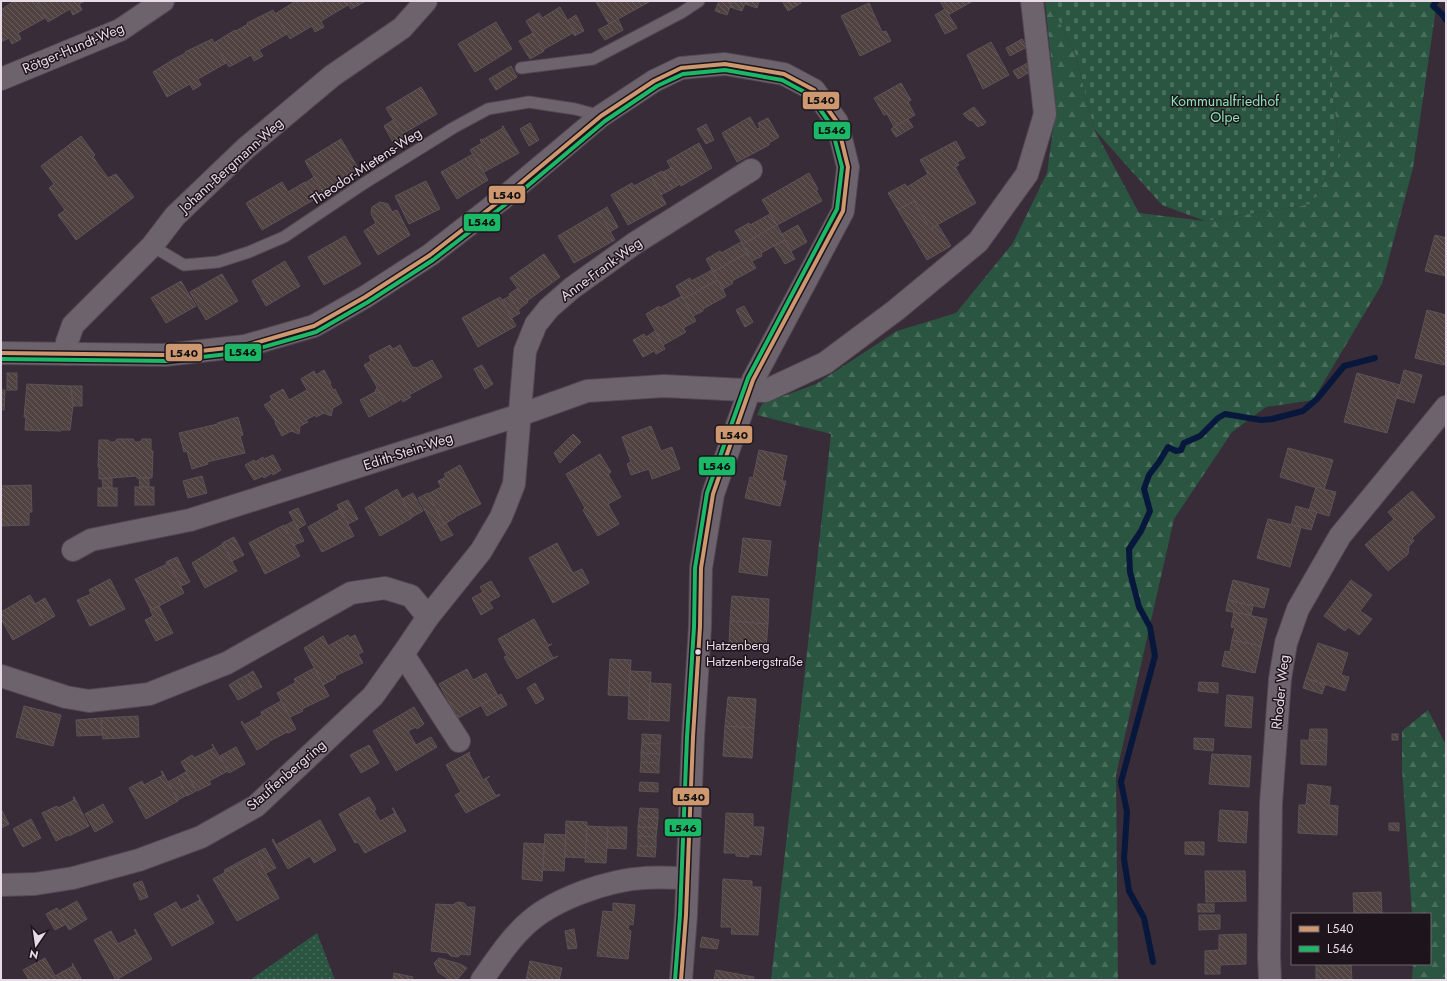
<svg xmlns="http://www.w3.org/2000/svg" width="1447" height="981" viewBox="0 0 1447 981" font-family="Jost,sans-serif">
<style>
.grass{fill:url(#grass-dots)}
.forest{fill:url(#forest-firs)}
.cemetery{fill:url(#cemetery-stones)}
.lines{fill:none;stroke-linecap:round;stroke-linejoin:round}
.stream{stroke:#08183c;stroke-width:6}
.building{fill:url(#building-back-hatch);stroke:#5d5356}
.service-casing{stroke:#524852;stroke-width:13}
.minor-casing{stroke:#524852;stroke-width:24}
.service{stroke:#6d636d;stroke-width:11}
.minor{stroke:#6d636d;stroke-width:22}
.bus-1-casing{stroke:#1d141c;stroke-width:7}
.bus-2-casing{stroke:#1d141c;stroke-width:7}
.bus-1{stroke:#cd976f;stroke-width:4}
.bus-2{stroke:#1ab867;stroke-width:4}
.bus-dot{fill:#e8dbe8;stroke:#1d141c;stroke-width:1.5}
.labels{text-anchor:middle;dominant-baseline:central;stroke-width:3;stroke-linejoin:round;paint-order:stroke}
.bus-label{font-size:13px;fill:#e8dbe8;stroke:#1d141c;text-anchor:start}
.street-label{font-size:14px;fill:#e8dbe8;stroke:#1d141c}
.park-label{font-size:14px;fill:#8be4b6;stroke:#1d141c}
.line-badge{stroke:#1d141c;stroke-width:1.5}
.pale-badge-label{font-size:11px;text-anchor:middle;font-weight:bold;fill:#111}
</style>
<defs>
<pattern id="grass-dots" width="8" height="8" patternUnits="userSpaceOnUse"><rect width="8" height="8" fill="#2a5641"/><path d="M2 2h.1M6 6h.1" fill="none" stroke="#496e5c" stroke-width="1.8" stroke-linecap="round"/></pattern>
<pattern id="forest-firs" width="22" height="20" patternUnits="userSpaceOnUse"><rect width="22" height="20" fill="#2a5641"/><path d="M5 1l3.5 6h-7zM16 11l3.5 6h-7z" fill="#496e5c"/></pattern>
<pattern id="cemetery-stones" width="16" height="16" patternUnits="userSpaceOnUse"><rect width="16" height="16" fill="#2a5641"/><path d="M2 7V4a2 2 0 0 1 4 0v3zM10 15v-3a2 2 0 0 1 4 0v3z" fill="#496e5c"/></pattern>
<pattern id="building-back-hatch" width="6" height="6" patternUnits="userSpaceOnUse"><rect width="6" height="6" fill="#4f4241"/><path d="M-1 5l2 2M0 0l6 6M5-1l2 2" fill="none" stroke="#685d5c"/></pattern>
</defs>
<rect width="100%" height="100%" fill="#372c37"/>
<path class="grass" d="M317,933L335,980H250Z"/>
<g class="forest">
<path d="M1045,1H1049L1076,55L1094,129L1139,213L1205,221L1311,204L1341,154L1332,92V1H1437L1413,168L1382,284L1313,400L1266,407L1232,432L1174,519L1116,775L1118,980H771L831,434L757,415L762,404L816,384L897,331L956,313L1013,243L1047,173L1056,108Z"/>
<path d="M1428,710L1446,745V980H1412L1413,964H1430V914H1412L1402,768V731Z"/>
</g>
<path class="cemetery" d="M1049,1H1332V92L1341,154L1311,204L1205,221L1162,205L1094,129L1076,55Z"/>
<g class="lines">
<g class="stream">
<path d="M1436,1L1433,6L1442,14L1446,20"/>
<path d="M1153,962L1144,918L1129,891L1124,859L1127,812L1121,782L1155,656L1150,627L1139,607L1130,572L1129,549L1141,531L1150,511L1144,489L1149,475L1159,462L1168,447L1176,451L1181,450L1184,443L1200,436L1218,418L1225,414L1261,420L1272,419L1303,411L1317,399L1344,366L1375,358"/>
</g>
</g>
<g class="building">
<path d="M14,1H36L45,18L18,33L21,39L12,44L9,38L1,42V10Z"/>
<path d="M36,1H85L79,4L82,10L73,15L70,9L48,22Z"/>
<path d="M296,1V2L299,1H346L348,5L321,21L324,27L315,32L312,26L290,39L275,14Z"/>
<path d="M346,1H366L351,9Z"/>
<path d="M598,1H649V2L609,24L596,2Z"/>
<path d="M719,1H732L727,15L715,11Z"/>
<path d="M732,1H746L742,11L730,7Z"/>
<path d="M746,1H759L757,8L745,4Z"/>
<path d="M782,1H800L801,3L788,11Z"/>
<path d="M940,1H973L948,15Z"/>
<path d="M869,3L882,32L886,31L891,41L860,56L841,16Z"/>
<path d="M560,7L576,35L575,36L573,33L543,50L526,21L539,13L542,18Z"/>
<path d="M945,9L957,28L945,34L935,15Z"/>
<path d="M273,10L287,34L259,50L263,56L254,61L251,55L229,67L214,43L235,30L236,31L248,24L247,23Z"/>
<path d="M576,15L584,31L576,35L568,20Z"/>
<path d="M618,19L623,30L605,40L598,30Z"/>
<path d="M496,22L512,49L475,72L458,44Z"/>
<path d="M533,33L544,51L530,59L519,41Z"/>
<path d="M212,39L226,63L198,79L201,85L193,90L190,84L167,97L153,72L174,59L186,53L185,52Z"/>
<path d="M1022,39L1027,47L1010,56L1006,48Z"/>
<path d="M991,42L1009,75L983,89L967,55Z"/>
<path d="M1029,62L1033,70L1018,79L1013,71Z"/>
<path d="M511,66L517,77L496,90L489,79Z"/>
<path d="M901,83L911,100L908,102L915,115L894,127L887,114L884,115L874,98Z"/>
<path d="M421,87L437,114L402,134L386,108Z"/>
<path d="M974,107L986,122L982,126L981,125L978,127L973,121L969,120L963,114Z"/>
<path d="M750,117L757,129L760,128L758,123L768,118L779,137L769,143V145L737,162L722,133Z"/>
<path d="M908,119L913,127L896,137L891,129Z"/>
<path d="M393,120L405,137L394,144L384,126Z"/>
<path d="M530,123L539,140L529,146L520,129Z"/>
<path d="M706,124L714,140L706,144L697,129Z"/>
<path d="M502,126H503L519,153L484,172L470,150L482,143L480,140L481,139L482,140L503,128Z"/>
<path d="M81,136L95,155L93,157L108,178L116,174L134,197L76,240L58,215L65,210L49,188L54,184L41,166Z"/>
<path d="M341,139L358,168L322,191L305,161Z"/>
<path d="M956,141L965,158L957,162L959,165L955,167L976,203L930,229L914,201L898,210L888,193L905,184L907,187L928,174L920,160Z"/>
<path d="M699,143L712,168L681,186L667,161Z"/>
<path d="M473,154L488,180L457,199L441,172Z"/>
<path d="M671,168L680,184L672,189L663,172Z"/>
<path d="M662,171L672,189L661,195L651,177Z"/>
<path d="M809,173L818,189L816,190L822,201L777,225L762,200Z"/>
<path d="M314,177L325,193L315,199L305,183Z"/>
<path d="M651,177L666,204L628,225L611,195L632,183L634,186Z"/>
<path d="M426,181L440,209L409,224L395,196Z"/>
<path d="M282,182L288,192L305,182L315,199L262,230L246,203Z"/>
<path d="M914,201L930,229L938,225L951,246L927,260L898,210Z"/>
<path d="M380,202L388,204L392,212L397,210L410,235L378,255L364,231L376,223L371,214L372,207Z"/>
<path d="M607,207L618,227L610,232L599,212Z"/>
<path d="M599,212L615,240L574,263L558,236Z"/>
<path d="M770,214L777,225L743,244L735,231L749,223L750,225Z"/>
<path d="M777,225L785,240L761,253L762,256L752,261L743,244Z"/>
<path d="M798,225L807,242L791,251L782,234Z"/>
<path d="M1435,235L1446,238V276L1425,271Z"/>
<path d="M345,236L361,264L324,285L308,257Z"/>
<path d="M785,240L795,259L785,264L774,246Z"/>
<path d="M741,242L747,253L713,272L706,259L720,251L721,253Z"/>
<path d="M747,253L756,268L732,281L733,283L723,289L713,272Z"/>
<path d="M544,254L560,277L527,301L510,278Z"/>
<path d="M285,261L300,286L266,306L252,281Z"/>
<path d="M712,270L718,280L683,299L676,286L690,278L691,281Z"/>
<path d="M222,274L238,301L206,320L190,292Z"/>
<path d="M718,280L726,296L703,309V311L693,316L683,299Z"/>
<path d="M181,281L196,306L166,323L151,298Z"/>
<path d="M518,288L528,302L518,310L509,294Z"/>
<path d="M510,296L520,313L512,318L502,300Z"/>
<path d="M682,296L696,321L683,328L686,332L663,345L646,314L659,306L660,308Z"/>
<path d="M500,297L516,326L478,347L462,318Z"/>
<path d="M744,306L753,322L745,327L736,310Z"/>
<path d="M1427,310L1446,315V359L1444,365L1415,358Z"/>
<path d="M655,331L665,349L656,354L654,351L643,357L633,340L644,334L646,337Z"/>
<path d="M390,345L393,349L400,345L412,367L417,368L432,360L442,377L409,395L411,397L403,402L402,399L388,407L380,393L375,392L377,387L364,365L371,361L369,356Z"/>
<path d="M482,365L493,384L485,389L474,369Z"/>
<path d="M324,370L331,383L330,384L333,390L335,389L342,403L333,408L331,416L324,413L316,417L315,415L306,420L308,422L300,426L299,434L291,431L282,436L275,423L276,422L264,405L272,400L270,396L283,389L289,400L307,390L301,379L314,371L316,375Z"/>
<path d="M1404,370L1422,375L1414,403L1397,398Z"/>
<rect x="7" y="373" width="10" height="17"/>
<path d="M1357,373L1400,385L1387,433L1344,422Z"/>
<path d="M27,384L71,386L73,406L70,430H61V431L25,430L26,417H24Z"/>
<path d="M71,386H82V406H73Z"/>
<path d="M1,390H5L4,410H1Z"/>
<path d="M375,392L380,393L388,407L369,417L360,400Z"/>
<path d="M238,417L243,435L240,436L245,453L207,462L208,464L192,469L187,451L184,452L179,433L218,424L217,423Z"/>
<path d="M651,426L661,451L672,447L680,469L652,479L649,469L631,475L627,464L631,462L622,437Z"/>
<path d="M573,434L581,442L560,463L554,453Z"/>
<path d="M117,439H133L135,442H140L142,439H151V451H153L152,478H137L136,476L99,479V467H98L99,440H108L110,442H115Z"/>
<path d="M1288,448L1333,460L1324,490L1280,477Z"/>
<path d="M759,450L787,456L782,481H786L780,506L745,498L750,477L753,478Z"/>
<path d="M600,454L611,472L608,474L621,497L608,504L619,524L598,536L583,510L585,508L566,474Z"/>
<path d="M273,455L281,470L273,475L272,473L264,478L263,476L254,480L245,465L254,460L255,462L263,457L264,459Z"/>
<path d="M460,465L481,504L455,517V518L444,524L428,494L441,487L438,481L446,477L444,474Z"/>
<path d="M202,476L207,493L188,498L183,481Z"/>
<path d="M112,478V488H103L102,479Z"/>
<path d="M139,478H149V487H140Z"/>
<path d="M31,485L32,512H29V525L1,526V486Z"/>
<rect x="135" y="487" width="19" height="18"/>
<path d="M1316,487L1336,492L1329,516L1309,510Z"/>
<rect x="98" y="488" width="19" height="18"/>
<path d="M397,489L412,518L380,536L365,508Z"/>
<path d="M1412,491L1435,517L1412,538L1414,541L1409,546L1408,554L1388,571L1365,545L1394,519L1388,512Z"/>
<path d="M413,493L423,511L412,517L402,499Z"/>
<path d="M428,493L444,524L435,529L418,498Z"/>
<path d="M348,500L358,519L348,524L337,505Z"/>
<path d="M1296,506L1317,512L1311,530L1291,525Z"/>
<path d="M298,508L306,524L298,529L289,512Z"/>
<path d="M340,509L354,536L322,552L308,527Z"/>
<path d="M1268,519L1301,527L1290,567L1257,558Z"/>
<path d="M294,521L304,541L294,545L284,526Z"/>
<path d="M446,523L453,535L441,541L435,529Z"/>
<path d="M284,525L300,556L265,574L249,543Z"/>
<path d="M234,537L244,555L232,561L222,543Z"/>
<path d="M743,538L771,541L767,576L739,572Z"/>
<path d="M557,543L573,573L582,569L589,583L553,603L529,558Z"/>
<path d="M223,544L237,571L205,588L192,563Z"/>
<path d="M177,557L190,582L181,586L168,561Z"/>
<path d="M168,561L184,593L151,610L135,579L167,564L166,562Z"/>
<path d="M110,579L125,609L90,626L77,600L91,594L89,590Z"/>
<path d="M1233,580L1269,589L1264,608L1228,600Z"/>
<path d="M1351,580L1372,595L1360,611L1372,619L1359,635L1348,627L1345,631L1324,616Z"/>
<path d="M491,581L500,596L489,602L493,608L481,615L472,598L483,592L480,587Z"/>
<path d="M30,595L45,622L13,640L1,619V612Z"/>
<path d="M732,596L769,599L768,624L730,621Z"/>
<path d="M45,598L55,616L45,622L35,604Z"/>
<path d="M1228,600L1253,606L1251,615L1226,611Z"/>
<path d="M159,606L173,633L156,641L145,620L153,616L150,610Z"/>
<path d="M1234,612L1267,619L1261,646L1232,640L1235,628L1231,627Z"/>
<path d="M534,619L548,645L552,644L547,647L553,658L558,656L517,679L504,657L507,656L498,639Z"/>
<path d="M730,621L768,624L766,648L729,646Z"/>
<path d="M348,635L349,638L355,635L363,652L358,654L363,663L335,676L336,678L323,685L304,648L323,636L328,646Z"/>
<path d="M1232,640L1261,646L1255,673L1222,666L1225,651L1230,652Z"/>
<path d="M1318,643L1348,653L1341,675L1349,677L1345,691L1306,678Z"/>
<path d="M610,659L631,660L629,696L608,695Z"/>
<path d="M314,668L329,696L302,709L303,711L290,717L277,693L296,682L294,679Z"/>
<path d="M467,669L473,680L486,673L498,696L458,718L439,684Z"/>
<path d="M253,671L262,687L254,691L245,676Z"/>
<path d="M630,671L651,672L649,720L628,719Z"/>
<path d="M245,676L254,691L246,696L237,680Z"/>
<path d="M1306,678L1325,685L1322,694L1303,688Z"/>
<path d="M237,680L246,696L238,700L229,685Z"/>
<path d="M1199,682L1218,683V693L1198,691Z"/>
<path d="M535,683L544,699L536,704L527,688Z"/>
<path d="M650,683L671,684L669,721L649,720Z"/>
<path d="M501,694L507,705L487,716L481,705Z"/>
<path d="M1227,695L1253,697L1251,728L1225,726Z"/>
<path d="M728,697L756,699L754,728L725,726Z"/>
<path d="M281,701L296,729L288,733L287,732L268,742L269,743L257,750L241,722L242,721L244,725L262,715L261,712Z"/>
<path d="M24,706L61,715L53,746L16,737Z"/>
<path d="M414,707L424,724L417,729L416,727L408,731L416,745L431,737L437,747L396,771L373,731Z"/>
<path d="M138,716L139,737L103,739L101,718Z"/>
<path d="M101,718L102,735L77,736L76,720Z"/>
<path d="M725,726L754,728L752,758L723,756Z"/>
<path d="M1310,729H1327V741L1309,740Z"/>
<path d="M642,734L661,735L660,744L642,743Z"/>
<rect x="1392" y="734" width="6" height="6"/>
<path d="M1194,738L1214,739L1213,751L1194,749Z"/>
<path d="M1301,740L1327,741L1326,765L1301,764Z"/>
<path d="M642,743L660,744V754L641,753Z"/>
<path d="M212,744L228,771L209,781L211,784L197,791L181,762L192,755L194,758L214,748Z"/>
<path d="M369,745L379,763L361,773L350,755Z"/>
<path d="M236,747L245,764L229,773L220,756Z"/>
<path d="M470,752L469,754L483,780L490,776L486,779L496,796L499,794L500,795L466,813L455,795L461,792L446,765Z"/>
<path d="M641,753L660,754L659,763L641,762Z"/>
<path d="M1212,754L1251,756L1249,787L1209,784Z"/>
<path d="M641,762L659,763V773L640,772Z"/>
<path d="M161,771H162L178,801L146,819L129,788L142,781L144,785L163,775Z"/>
<path d="M186,772L196,791L187,796L177,777Z"/>
<path d="M177,777L187,795L178,800L168,782Z"/>
<path d="M640,782L658,783V792L639,791Z"/>
<path d="M1308,784L1331,787L1329,805L1338,806L1337,835L1298,833L1299,805H1306Z"/>
<path d="M73,797H74L89,826L69,836L68,835L56,841L42,813L57,806L58,808L74,800Z"/>
<path d="M369,797L376,809L374,811L380,821L395,813L392,808H393L406,831L365,853L358,842L355,843L339,814Z"/>
<path d="M103,804L113,822L95,832L85,814Z"/>
<path d="M640,808L658,809V818L639,817Z"/>
<path d="M1,809L9,824L1,828Z"/>
<path d="M1220,810L1248,812L1246,843L1218,841Z"/>
<path d="M726,813L753,814V827H764L761,855L749,854V857L736,856V853H724Z"/>
<path d="M639,817L658,818L657,828L638,827Z"/>
<path d="M31,819L41,838L23,847L13,829Z"/>
<path d="M320,820L336,850L314,863L310,856L288,869L272,840L273,839L276,845Z"/>
<path d="M566,821L587,822L586,858L565,857Z"/>
<path d="M1389,823H1399V831L1389,830Z"/>
<path d="M587,826L608,827L606,863L585,862Z"/>
<path d="M608,827H627L626,849L607,848Z"/>
<path d="M638,827L657,828L656,837L638,836Z"/>
<path d="M545,834L566,835L564,871L543,870Z"/>
<path d="M638,836L656,837V847L638,846Z"/>
<path d="M1185,842H1204V855L1185,854Z"/>
<path d="M524,843L544,844L542,881L522,879Z"/>
<path d="M638,846L656,847L655,857L637,856Z"/>
<path d="M265,848L276,868L266,873L256,855L225,872L224,870Z"/>
<path d="M256,855L279,898L237,921L213,879Z"/>
<path d="M1205,871H1245L1246,901L1206,902Z"/>
<path d="M723,879L752,881V887H761L758,935L731,934L732,927H721Z"/>
<path d="M142,881L148,897L140,900L133,884Z"/>
<path d="M1381,892L1382,914H1354L1353,893Z"/>
<path d="M197,895H198L214,923L172,946L154,914L176,902L181,910L200,900Z"/>
<path d="M77,901L87,919L69,930L59,911Z"/>
<path d="M457,902L464,903L467,907H475L470,955L461,954L458,957L451,956L448,953L431,951L436,904L453,905Z"/>
<path d="M613,903L635,905L633,925L629,924L628,929L631,931L628,959L597,956L603,911L613,912Z"/>
<rect x="1198" y="904" width="16" height="8"/>
<path d="M57,908L66,924L55,930L46,914Z"/>
<path d="M1199,915H1220V929L1199,930Z"/>
<path d="M135,929L152,959L116,980L94,940L111,931L118,944L137,934L134,930Z"/>
<path d="M574,929L577,948L568,949L565,931Z"/>
<path d="M1246,934V964L1220,965V974H1205V951L1219,950V935Z"/>
<path d="M702,937L719,940L717,949L700,947Z"/>
<path d="M45,958L55,976L73,966L72,963L82,980H29L23,970Z"/>
<path d="M439,958L460,964L467,968L457,980H450L438,972L434,963Z"/>
<path d="M530,961L562,968L559,980H526Z"/>
<path d="M1316,964H1351L1352,980H1316Z"/>
<path d="M716,970L754,977L753,980H714Z"/>
<path d="M394,973L413,977L412,980H393Z"/>
</g>
<g class="lines">
<defs>
<g id="service">
<path d="M521,68L593,59L681,13L699,1"/>
<path d="M152,246L184,265L218,262L249,252L284,237L363,184L453,128L488,109L529,102L575,109L601,116"/>
</g>
<g id="minor">
<path d="M1,79L120,30L163,1"/>
<path d="M1,353L165,355L245,346L314,326L365,297L430,255L502,199L601,116L654,81L681,68L725,64L784,74L814,90L837,122L848,167L843,211L753,380L713,494L701,568L700,627L693,737L686,915L681,980"/>
<path d="M67,354V342L73,325L152,246L175,216L246,148L332,76L402,28L426,1"/>
<path d="M73,550L91,540L190,520L520,415L587,391L664,386L765,391L825,363L896,310L978,242L1027,174L1045,114L1032,1"/>
<path d="M403,654L428,617"/>
<path d="M1,676L66,697L89,701L149,694L227,663L351,593L385,588L411,596L428,617L481,551L501,517L514,484L525,351L536,324L549,308L572,288L635,243L751,170"/>
<path d="M1,885L35,884L73,878L139,860L201,837L256,806L373,696L403,654L459,741"/>
<path d="M482,980C497,959 511,937 530,921C557,898 609,880 644,878C658,877 672,878 687,878"/>
<path d="M1270,980L1269,956L1271,803L1280,679L1286,643L1298,609L1340,536L1446,407"/>
</g>
</defs>
<use href="#service" class="service-casing"/>
<use href="#minor" class="minor-casing"/>
<use href="#service" class="service"/>
<use href="#minor" class="minor"/>
<defs>
<path id="bus-1" d="M1,353L165,355L245,346L314,326L365,297L430,255L502,199L601,116L654,81L681,68L725,64L784,74L814,90L837,122L848,167L843,211L753,380L713,494L701,568L700,627L693,737L686,915L681,980"/>
<path id="bus-2" d="M1,359L166,361L246,352L316,332L368,302L433,260L506,204L605,121L657,86L683,74L725,70L782,80L810,95L831,125L842,167L837,209L748,378L707,493L695,568L694,627L687,737L680,915L675,980"/>
</defs>
<use href="#bus-1" class="bus-1-casing"/>
<use href="#bus-2" class="bus-2-casing"/>
<use href="#bus-1" class="bus-1"/>
<use href="#bus-2" class="bus-2"/>
</g>
<circle class="bus-dot" cx="698" cy="652" r="3.5"/>
<g class="labels">
<g class="bus-label">
<text x="706" y="645">Hatzenberg<tspan x="706" dy="16">Hatzenbergstraße</tspan></text>
</g>
<g class="street-label">
<text transform="translate(73 48) rotate(-23)">Rötger-Hundt-Weg</text>
<text transform="translate(231 165) rotate(-42)">Johann-Bergmann-Weg</text>
<text transform="translate(366 166) rotate(-33)">Theodor-Mietens-Weg</text>
<text transform="translate(601 269) rotate(-36)">Anne-Frank-Weg</text>
<text transform="translate(408 451) rotate(-18)">Edith-Stein-Weg</text>
<text transform="translate(1280 692) rotate(-84)">Rhoder Weg</text>
<text transform="translate(286 775) rotate(-41)">Stauffenbergring</text>
</g>
<g class="park-label">
<text x="1225" y="101">Kommunalfriedhof<tspan x="1225" dy="16">Olpe</tspan></text>
</g>
</g>
<g class="line-badge">
<rect x="802" y="91" width="38" height="19" rx="4" fill="#cd976f"/>
<rect x="813" y="121" width="38" height="19" rx="4" fill="#1ab867"/>
<rect x="488" y="185" width="38" height="19" rx="4" fill="#cd976f"/>
<rect x="463" y="213" width="38" height="19" rx="4" fill="#1ab867"/>
<rect x="224" y="343" width="38" height="19" rx="4" fill="#1ab867"/>
<rect x="165" y="343" width="38" height="19" rx="4" fill="#cd976f"/>
<rect x="715" y="425" width="38" height="19" rx="4" fill="#cd976f"/>
<rect x="698" y="456" width="38" height="20" rx="4" fill="#1ab867"/>
<rect x="672" y="787" width="38" height="19" rx="4" fill="#cd976f"/>
<rect x="664" y="818" width="38" height="19" rx="4" fill="#1ab867"/>
</g>
<g class="pale-badge-label">
<text x="821" y="104">L540</text>
<text x="832" y="134">L546</text>
<text x="507" y="199">L540</text>
<text x="482" y="226">L546</text>
<text x="243" y="356">L546</text>
<text x="184" y="357">L540</text>
<text x="734" y="439">L540</text>
<text x="717" y="470">L546</text>
<text x="691" y="801">L540</text>
<text x="683" y="832">L546</text>
</g>
<rect width="1447" height="981" fill="none" stroke="#e8dbe8" stroke-width="4"/>
<rect x="1291" y="913" width="140" height="52" fill="#1d141c" stroke="#6e646e"/>
<rect x="1299" y="926" width="20" height="6" fill="#cd976f" stroke="#6e646e"/>
<text x="1327" y="933" font-size="12" fill="#e8dbe8">L540</text>
<rect x="1299" y="946" width="20" height="6" fill="#1ab867" stroke="#6e646e"/>
<text x="1327" y="953" font-size="12" fill="#e8dbe8">L546</text>
<g transform="translate(36 945) rotate(193)" stroke="#1d141c" stroke-width="3" paint-order="stroke">
<path d="M0-3L7 15L0 10L-7 15Z" fill="#e8dbe8"/>
<text y="-6" font-size="11" font-weight="bold" text-anchor="middle" fill="#e8dbe8">N</text>
</g>
</svg>
